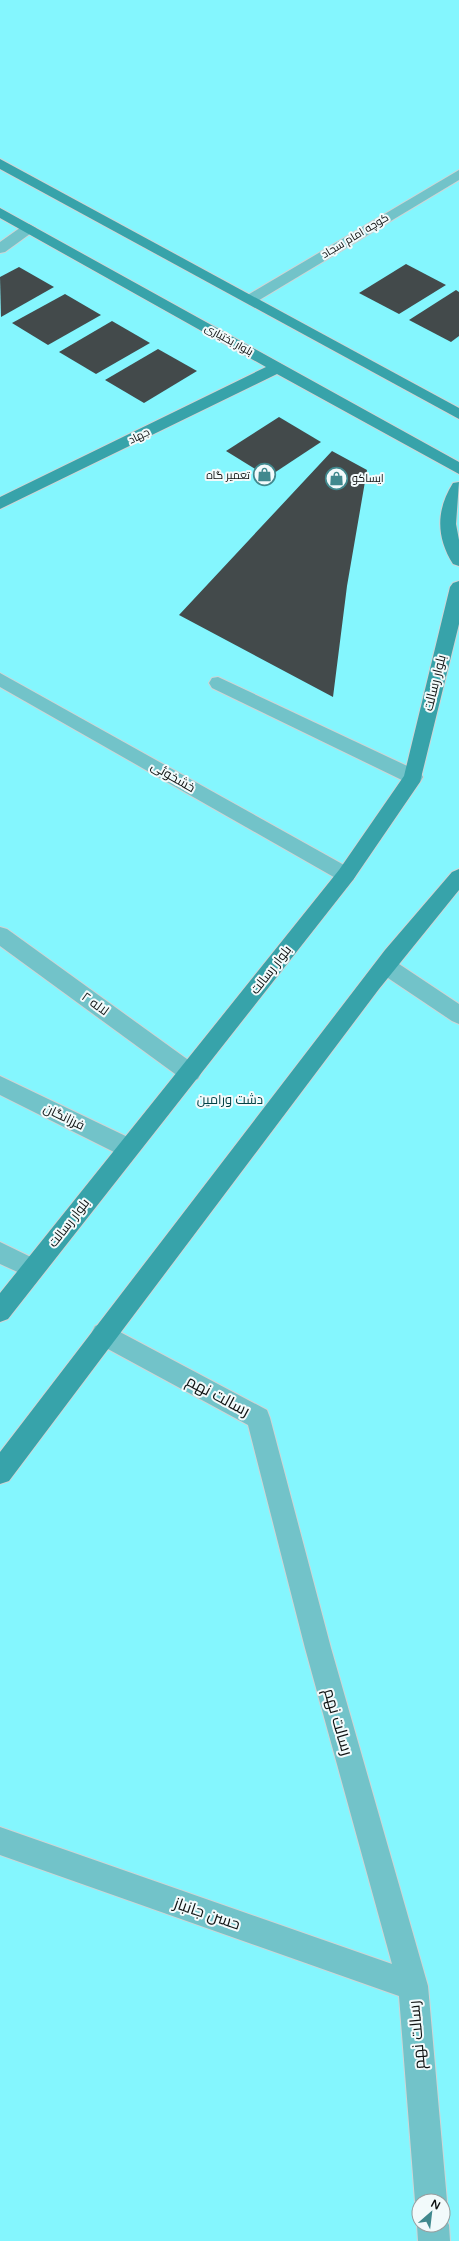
<svg xmlns="http://www.w3.org/2000/svg" width="459" height="2241" viewBox="0 0 459 2241" font-family="'Varela Round',Cairo,sans-serif">
<style>
.green{fill:#84f6fe;fill-rule:evenodd}
.building{fill:#434a4b}
.lines{fill:none;stroke-linecap:round;stroke-linejoin:round}
.street-casing{stroke:#ced5d6;stroke-width:2}
.secondary-casing{stroke:#ced5d6;stroke-width:2}
.street{fill:#72c3c9;fill-rule:evenodd}
.secondary{fill:#37a3aa;fill-rule:evenodd}
.labels{text-anchor:middle;dominant-baseline:central;stroke-width:4;stroke-linejoin:round;paint-order:stroke}
.far-street-label{font-size:11px;fill:#0f1212;stroke:#f2fafb}
.far-poi-label{font-size:11px;fill:#0f1212;stroke:#f2fafb;text-anchor:end}
.street-label{font-size:13px;fill:#0f1212;stroke:#f2fafb}
.park-label{font-size:13px;fill:#004045;stroke:#f2fafb}
.near-street-label{font-size:16px;fill:#0f1212;stroke:#f2fafb}
</style>
<rect width="100%" height="100%" fill="#f2fafb"/>
<path class="green" d="M0,0H459V2241H0ZM419,2201H443V2225H419Z"/>
<g class="building">
<path d="M406,264L446,285L399,314L359,293Z"/>
<path d="M19,267L54,287L1,317L0,277Z"/>
<path d="M456,290L459,292V336L451,342L409,320Z"/>
<path d="M65,294L101,315L48,345L12,323Z"/>
<path d="M112,321L150,343L96,374L59,352Z"/>
<path d="M158,349L197,371L144,403L105,380Z"/>
<path d="M279,417L321,442L268,477L226,451Z"/>
<path d="M332,451L367,470L347,586L333,697L179,615Z"/>
</g>
<g class="lines">
<defs>
<g id="street">
<path d="M459,170V180L256,302H246L244,299L246,296Z"/>
<path d="M29,224L36,228L34,231L5,252L0,253V242L24,225Z"/>
<path d="M0,673L353,870L356,875L353,880L346,883L339,880L0,687Z"/>
<path d="M218,677L420,772L423,777L420,782L413,784L406,782L212,688L209,683L212,678Z"/>
<path d="M0,927L7,929L198,1067L201,1073L198,1079L190,1082L182,1079L0,946Z"/>
<path d="M386,958L393,960L459,1004V1024L452,1021L379,972L376,966L379,960Z"/>
<path d="M0,1076L136,1141L139,1148L136,1155L128,1158L120,1155L0,1095Z"/>
<path d="M0,1242L41,1262L45,1269L41,1276L33,1279L0,1264Z"/>
<path d="M103,1323L267,1410L270,1418L331,1648L428,1986L447,2201L443,2210V2201H419V2210L415,2201L399,1996L0,1855V1827L392,1964L305,1648L248,1425L95,1342L91,1334L95,1326Z"/>
<path d="M443,2213L449,2225L450,2241H418L417,2225L419,2221V2225H443Z"/>
</g>
<g id="secondary">
<path d="M0,159L459,408V419L0,169Z"/>
<path d="M0,208L459,462V474L277,374L0,509V497L266,367L0,218Z"/>
<path d="M459,482L456,524L459,540V566L453,564C436,537 436,510 453,483Z"/>
<path d="M459,581V624L420,782L353,880L8,1319L0,1322V1293L339,870L404,776L450,587L453,583Z"/>
<path d="M459,869V890L379,989L9,1481L0,1484V1452L385,950L452,872Z"/>
</g>
</defs>
<use href="#street" class="street-casing"/>
<use href="#secondary" class="secondary-casing"/>
<use href="#street" class="street"/>
<use href="#secondary" class="secondary"/>
</g>
<defs>
<symbol id="shop-ring" viewBox="-11 -11 22 22"><circle r="9.5" fill="#f2fafb" stroke="#41898e" stroke-width="1.5"/><path d="M-5-2.5h2.3a2.7 3.5 0 0 1 5.4 0H5L5.5 6h-11ZM-1.5-2.5h3a1.5 2.3 0 0 0-3 0Z" fill="#41898e"/></symbol>
</defs>
<g fill-rule="evenodd">
<use href="#shop-ring" x="252" y="462" width="25" height="25"/>
<use href="#shop-ring" x="324" y="466" width="25" height="25"/>
</g>
<g class="labels">
<g class="far-street-label">
<text transform="translate(355 236) rotate(-31)">کوچه امام سجاد</text>
<text transform="translate(229 340) rotate(29)">بلوار بختیاری</text>
<text transform="translate(139 436) rotate(-26)">جهاد</text>
</g>
<g class="far-poi-label">
<text x="250" y="475">تعمیر گاه</text>
<text x="352" y="478" text-anchor="start">ایساکو</text>
</g>
<g class="street-label">
<text transform="translate(435 683) rotate(-76)">بلوار رسالت</text>
<text transform="translate(173 777) rotate(30)">خشخوئی</text>
<text transform="translate(271 970) rotate(-52)">بلوار رسالت</text>
<text transform="translate(95 1004) rotate(36)">لاله ۲</text>
<text transform="translate(64 1117) rotate(26)">فرزانگان</text>
<text transform="translate(69 1223) rotate(-52)">بلوار رسالت</text>
</g>
<g class="park-label">
<text x="230" y="1100">دشت ورامین</text>
</g>
<g class="near-street-label">
<text transform="translate(218 1396) rotate(28)">رسالت نهم</text>
<text transform="translate(338 1722) rotate(74)">رسالت نهم</text>
<text transform="translate(207 1914) rotate(19)">حسن جانباز</text>
<text transform="translate(417 2035) rotate(-95)">رسالت نهم</text>
</g>
</g>
<g transform="translate(431 2213) rotate(28)"><circle r="19" fill="#f2fafb" stroke="#979d9e"/>
<path d="M0-3L7 15L0 10L-7 15Z" fill="#41898e"/>
<text y="-6" font-size="11" font-weight="bold" text-anchor="middle" fill="#0f1212">N</text>
</g>
</svg>
